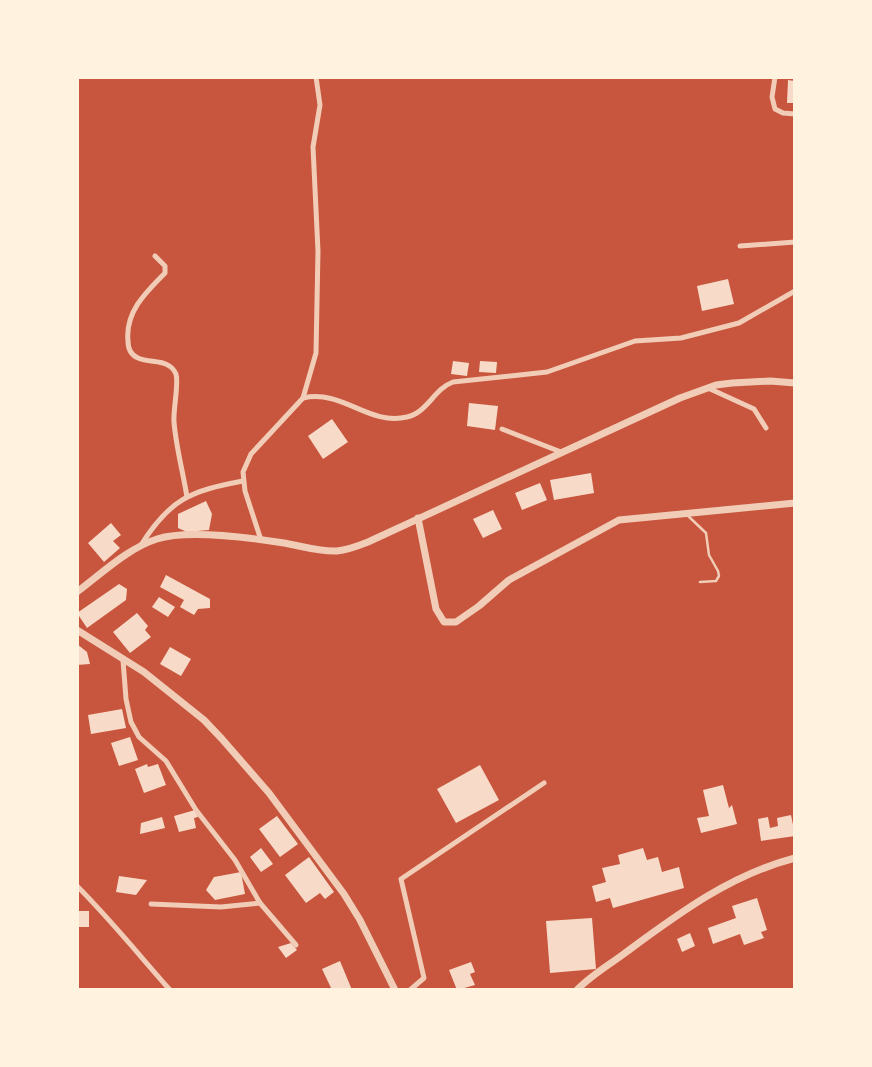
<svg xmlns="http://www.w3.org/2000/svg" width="872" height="1067" viewBox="0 0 872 1067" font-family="'Alegreya Sans',sans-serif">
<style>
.building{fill:#f7dbc8}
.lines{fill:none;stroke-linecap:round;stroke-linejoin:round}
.service{stroke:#f1ccb7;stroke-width:2.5}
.minor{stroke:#f1ccb7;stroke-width:5}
.tertiary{stroke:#f1ccb7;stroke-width:7}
</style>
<rect width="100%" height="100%" fill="#c8553d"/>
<g class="building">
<path d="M788,80L795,81V103H787Z"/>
<path d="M728,279L734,304L702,311L697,286Z"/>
<path d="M453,361L469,363L467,376L451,374Z"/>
<path d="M480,361L497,362L496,373L479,372Z"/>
<path d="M469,403L498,406L495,430L467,426Z"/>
<path d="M332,419L348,442L323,459L308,436Z"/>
<path d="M591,473L594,493L554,500L550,480Z"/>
<path d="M540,483L547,500L522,510L515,493Z"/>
<path d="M206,501L212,514L209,530L187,532L178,528V514Z"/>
<path d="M493,510L502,529L483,538L473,519Z"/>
<path d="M111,523L121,535L113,541L120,548L104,562L88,543Z"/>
<path d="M166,575L210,599V608L198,609L194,615L180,607L184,600L160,587Z"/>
<path d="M119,584L127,589L126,600L87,628L77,613Z"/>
<path d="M159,597L175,607L168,617L152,607Z"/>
<path d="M137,613L148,626L145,630L151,637L130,653L113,632Z"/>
<path d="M77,644L87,652L90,664L77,665Z"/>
<path d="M170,647L191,659L181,676L160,664Z"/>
<path d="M122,709L126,728L91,734L88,715Z"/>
<path d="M130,737L138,760L119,766L111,743Z"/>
<path d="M147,764L148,767L158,764L166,785L144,793L135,769Z"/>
<path d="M480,765L499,800L456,823L437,789Z"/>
<path d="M723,785L729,808L732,805L737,824L701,833L697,818L709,816L703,790Z"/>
<path d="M195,810L198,817L194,818L196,828L179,832L174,816Z"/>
<path d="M791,815L793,825L795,824V836L761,841L758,819L768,817L770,828L778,826L777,818Z"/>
<path d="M277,816L298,844L280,857L259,829Z"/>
<path d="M162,817L165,828L140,834L141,823Z"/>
<path d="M261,848L273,864L261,872L250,857Z"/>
<path d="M643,848L647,860L658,857L662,872L679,867L684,888L613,908L610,898L596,902L592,886L606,882L602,868L620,864L618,855Z"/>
<path d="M309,857L334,892L325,899L320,893L306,903L285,875Z"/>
<path d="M241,872L245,894L215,900L206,890L214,877Z"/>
<path d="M119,876L147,880L136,895L116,892Z"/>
<path d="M757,898L767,930L761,932L764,938L744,945L740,934L713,944L708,928L736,918L732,906Z"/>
<rect x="77" y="911" width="12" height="16"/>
<path d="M592,918L596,969L550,973L546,921Z"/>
<path d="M690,933L695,946L682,952L677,939Z"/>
<path d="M291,943L297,950L286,958L278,947Z"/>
<path d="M340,961L352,990H332L322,969Z"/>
<path d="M471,962L475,972L470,974L475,985L457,990L449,970Z"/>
</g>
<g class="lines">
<path class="service" d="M686,514L706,533L709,555L718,571L719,576L716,581L700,582"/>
<g class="minor">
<path d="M775,77L772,97L775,109L783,113L795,114"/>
<path d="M740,246L795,242"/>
<path d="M155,256L165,266V273C146,292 125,312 128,341C128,349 131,355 138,358C151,364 169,358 176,374C179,384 173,409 174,422C176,447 183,472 187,497"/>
<path d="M708,388L754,409L766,428"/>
<path d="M303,398C343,389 368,426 407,417C427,413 434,389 453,382L547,372L635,341L681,338L739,323L795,291"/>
<path d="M502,429L561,452"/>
<path d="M261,540L245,491L243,472L251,454L303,398L316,353L318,251L313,147L320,105L316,77"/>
<path d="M141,545C170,499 190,491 243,481"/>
<path d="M123,660L126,699L131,722L139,737L166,761L196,810L235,860L260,903L221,907L151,904"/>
<path d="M77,886C110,919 139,955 170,990"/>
<path d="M260,903L296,945"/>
<path d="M410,990L424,978L401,879L544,783"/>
</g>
<g class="tertiary">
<path d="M418,518L436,609L444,622H456L479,606L509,580L619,520L795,503"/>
<path d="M77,592C101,574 128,548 157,539C188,529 252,538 284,543C301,546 320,552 337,551C348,550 358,546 368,542L680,398L716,385L732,383L770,381L795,383"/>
<path d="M77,630L144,672L204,720L222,739L269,793L344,894L360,920L395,990"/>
<path d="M577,990C590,976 609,965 625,953C678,914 730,875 795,858"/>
</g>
</g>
<rect width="872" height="1067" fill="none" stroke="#fff3e0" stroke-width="158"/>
</svg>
